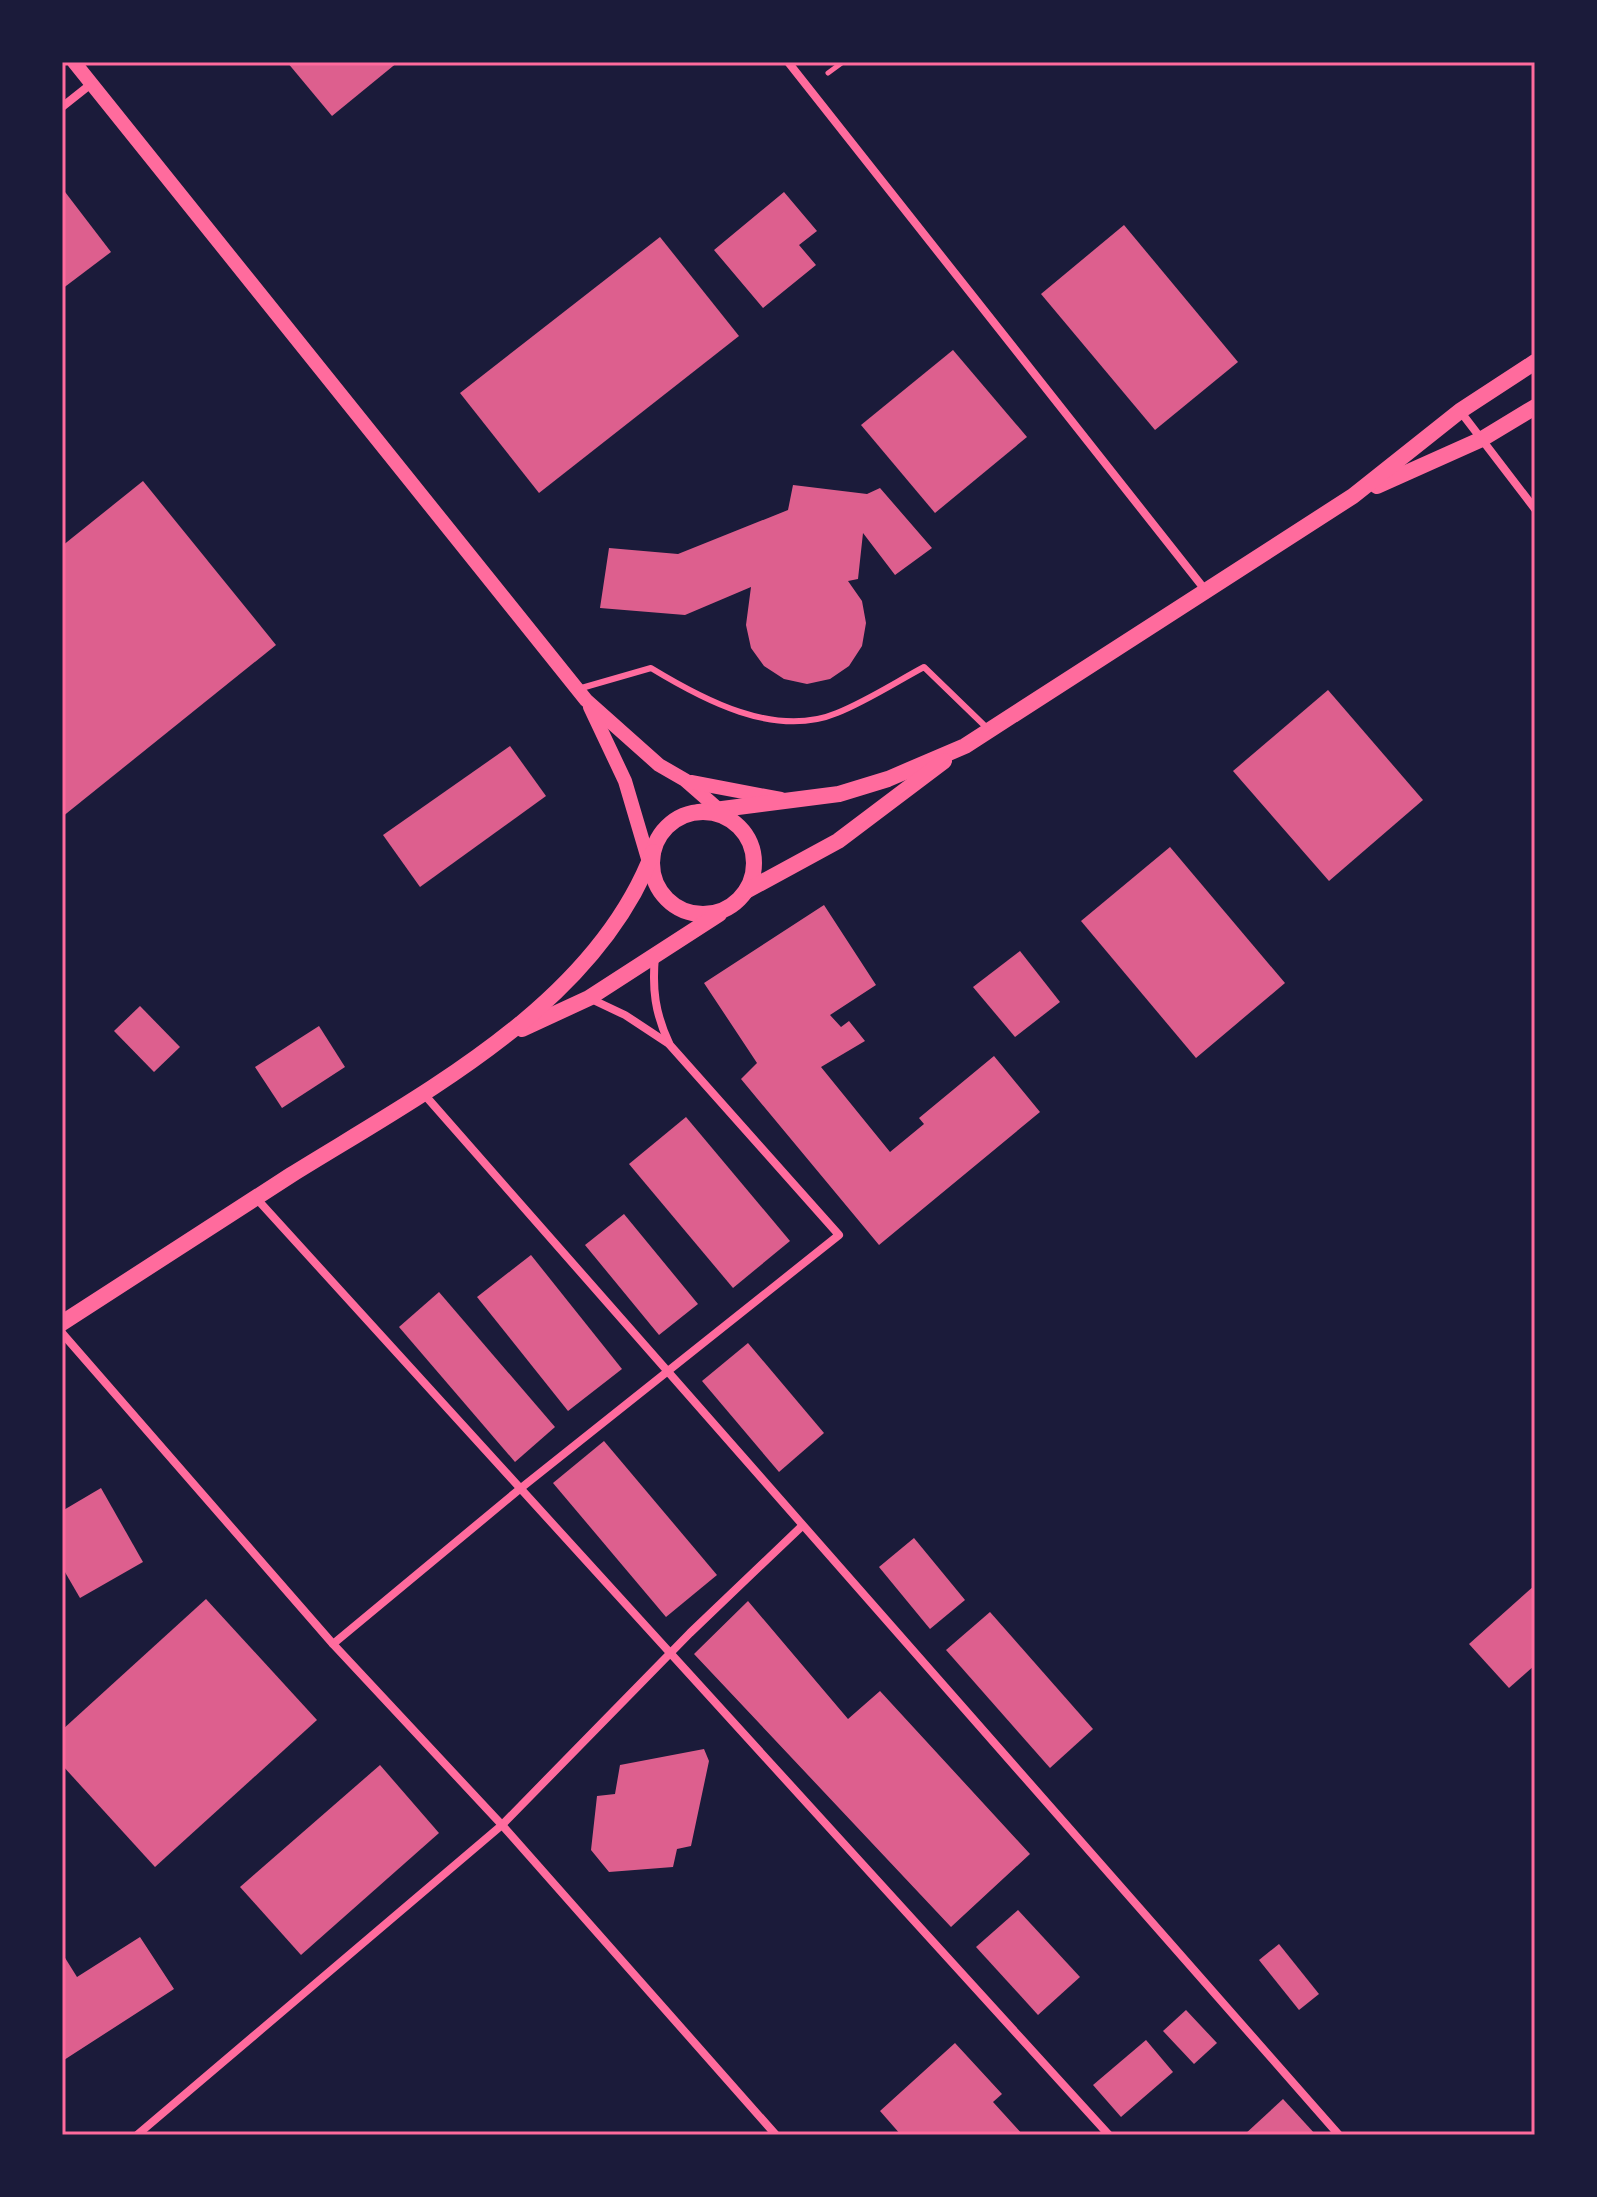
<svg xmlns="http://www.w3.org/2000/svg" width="1597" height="2197" viewBox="0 0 1597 2197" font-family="Arial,sans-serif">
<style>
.building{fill:#dd5f8e}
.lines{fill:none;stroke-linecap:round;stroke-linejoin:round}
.path{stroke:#ff6b9d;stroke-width:5}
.service{stroke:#ff6b9d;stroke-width:6}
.minor{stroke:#ff6b9d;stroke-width:8}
.tertiary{stroke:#ff6b9d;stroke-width:14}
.secondary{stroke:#ff6b9d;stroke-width:16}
.neatline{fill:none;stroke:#ff6b9d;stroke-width:3}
</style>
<rect width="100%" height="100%" fill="#1b1b3a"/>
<g class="building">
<path d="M287,62H398L332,116Z"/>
<path d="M62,188L111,252L62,289Z"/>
<path d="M784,192L817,231L799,245L816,265L763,308L714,250Z"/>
<path d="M1124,225L1238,362L1155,430L1041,294Z"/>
<path d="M660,237L739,336L539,493L460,393Z"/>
<path d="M953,350L1027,437L935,513L861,425Z"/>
<path d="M143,481L276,645L62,817V546Z"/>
<path d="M793,485L867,494L880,488L932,548L895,575L863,533L858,579L848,581L862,601L866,623L862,646L849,666L830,679L807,684L784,679L764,666L751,648L746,625L751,587L685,615L600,608L609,548L678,554L788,510Z"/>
<path d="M1328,690L1423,800L1329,881L1233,771Z"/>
<path d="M510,746L546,796L420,887L383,835Z"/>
<path d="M1170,847L1285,983L1196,1058L1081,921Z"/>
<path d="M824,905L876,985L830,1015L841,1027L849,1021L865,1041L821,1067L890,1152L924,1124L919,1118L994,1056L1040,1112L879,1245L741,1079L757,1063L704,983Z"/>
<path d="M1020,951L1060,1002L1015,1037L973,987Z"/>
<path d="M140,1006L180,1047L154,1072L114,1031Z"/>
<path d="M319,1026L345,1067L282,1108L255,1067Z"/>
<path d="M686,1117L790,1241L733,1288L629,1164Z"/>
<path d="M624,1214L698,1304L659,1335L585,1245Z"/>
<path d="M531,1255L622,1369L568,1411L477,1297Z"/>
<path d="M439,1292L555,1427L515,1462L399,1327Z"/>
<path d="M748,1343L824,1433L779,1472L702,1381Z"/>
<path d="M604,1441L717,1575L666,1617L553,1483Z"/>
<path d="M101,1488L143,1562L80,1598L62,1567V1511Z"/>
<path d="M914,1538L965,1600L930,1629L879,1567Z"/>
<path d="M1535,1585V1665L1509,1688L1469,1644Z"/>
<path d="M206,1599L317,1720L155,1867L62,1765V1730Z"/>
<path d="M748,1601L848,1719L880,1691L1030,1854L951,1927L694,1654Z"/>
<path d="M990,1612L1093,1729L1050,1768L946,1650Z"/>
<path d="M704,1749L709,1761L691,1846L677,1849L673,1867L609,1872L591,1850L597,1796L615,1794L620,1765Z"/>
<path d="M380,1765L439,1833L301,1955L240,1887Z"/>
<path d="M1018,1910L1080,1977L1038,2015L976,1947Z"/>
<path d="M140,1937L174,1989L64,2060L62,1953L77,1977Z"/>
<path d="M1279,1944L1319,1994L1299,2010L1259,1960Z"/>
<path d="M1186,2010L1217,2043L1194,2064L1163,2031Z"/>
<path d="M1146,2040L1173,2072L1121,2117L1093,2085Z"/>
<path d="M955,2043L1002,2094L993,2102L1023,2135H901L880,2111Z"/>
<path d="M1283,2099L1316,2135H1244Z"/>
</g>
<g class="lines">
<path class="path" d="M828,73L843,62"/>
<path class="service" d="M578,689L651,668C702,699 775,739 837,713C867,701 896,682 924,667L987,728"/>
<g class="minor">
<path d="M788,62L1206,591"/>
<path d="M62,107L91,84"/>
<path d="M1460,411L1535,509"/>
<path d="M655,956C652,989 655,1013 669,1043"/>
<path d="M423,1093L1339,2135"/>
<path d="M256,1198L1109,2135"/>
<path d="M62,1333L333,1644L502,1825L776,2135"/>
<path d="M333,1644L521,1488L839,1235L669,1044L625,1015L589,998"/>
<path d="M137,2135L502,1825L690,1633L801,1527"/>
</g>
<g class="tertiary">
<path d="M74,62L586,700L659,765L685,780L741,829"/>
<path d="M590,707L625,781L654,879"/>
<path d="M691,782L781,799"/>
</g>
<g class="secondary">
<path d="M1377,486L1482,439L1535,407"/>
<path d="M699,812L839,794L888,779L965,746L1353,496L1460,411L1535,362"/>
<circle cx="703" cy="863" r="51"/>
<path d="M746,891L838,841L944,761"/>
<path d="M522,1029L589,998L719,914"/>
<path d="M62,1323C138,1274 214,1224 291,1175C423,1093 595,1005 653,852"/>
</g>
</g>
<rect width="1597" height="2197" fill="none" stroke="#1b1b3a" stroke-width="128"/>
<rect x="64" y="64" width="1469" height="2069" class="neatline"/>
</svg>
